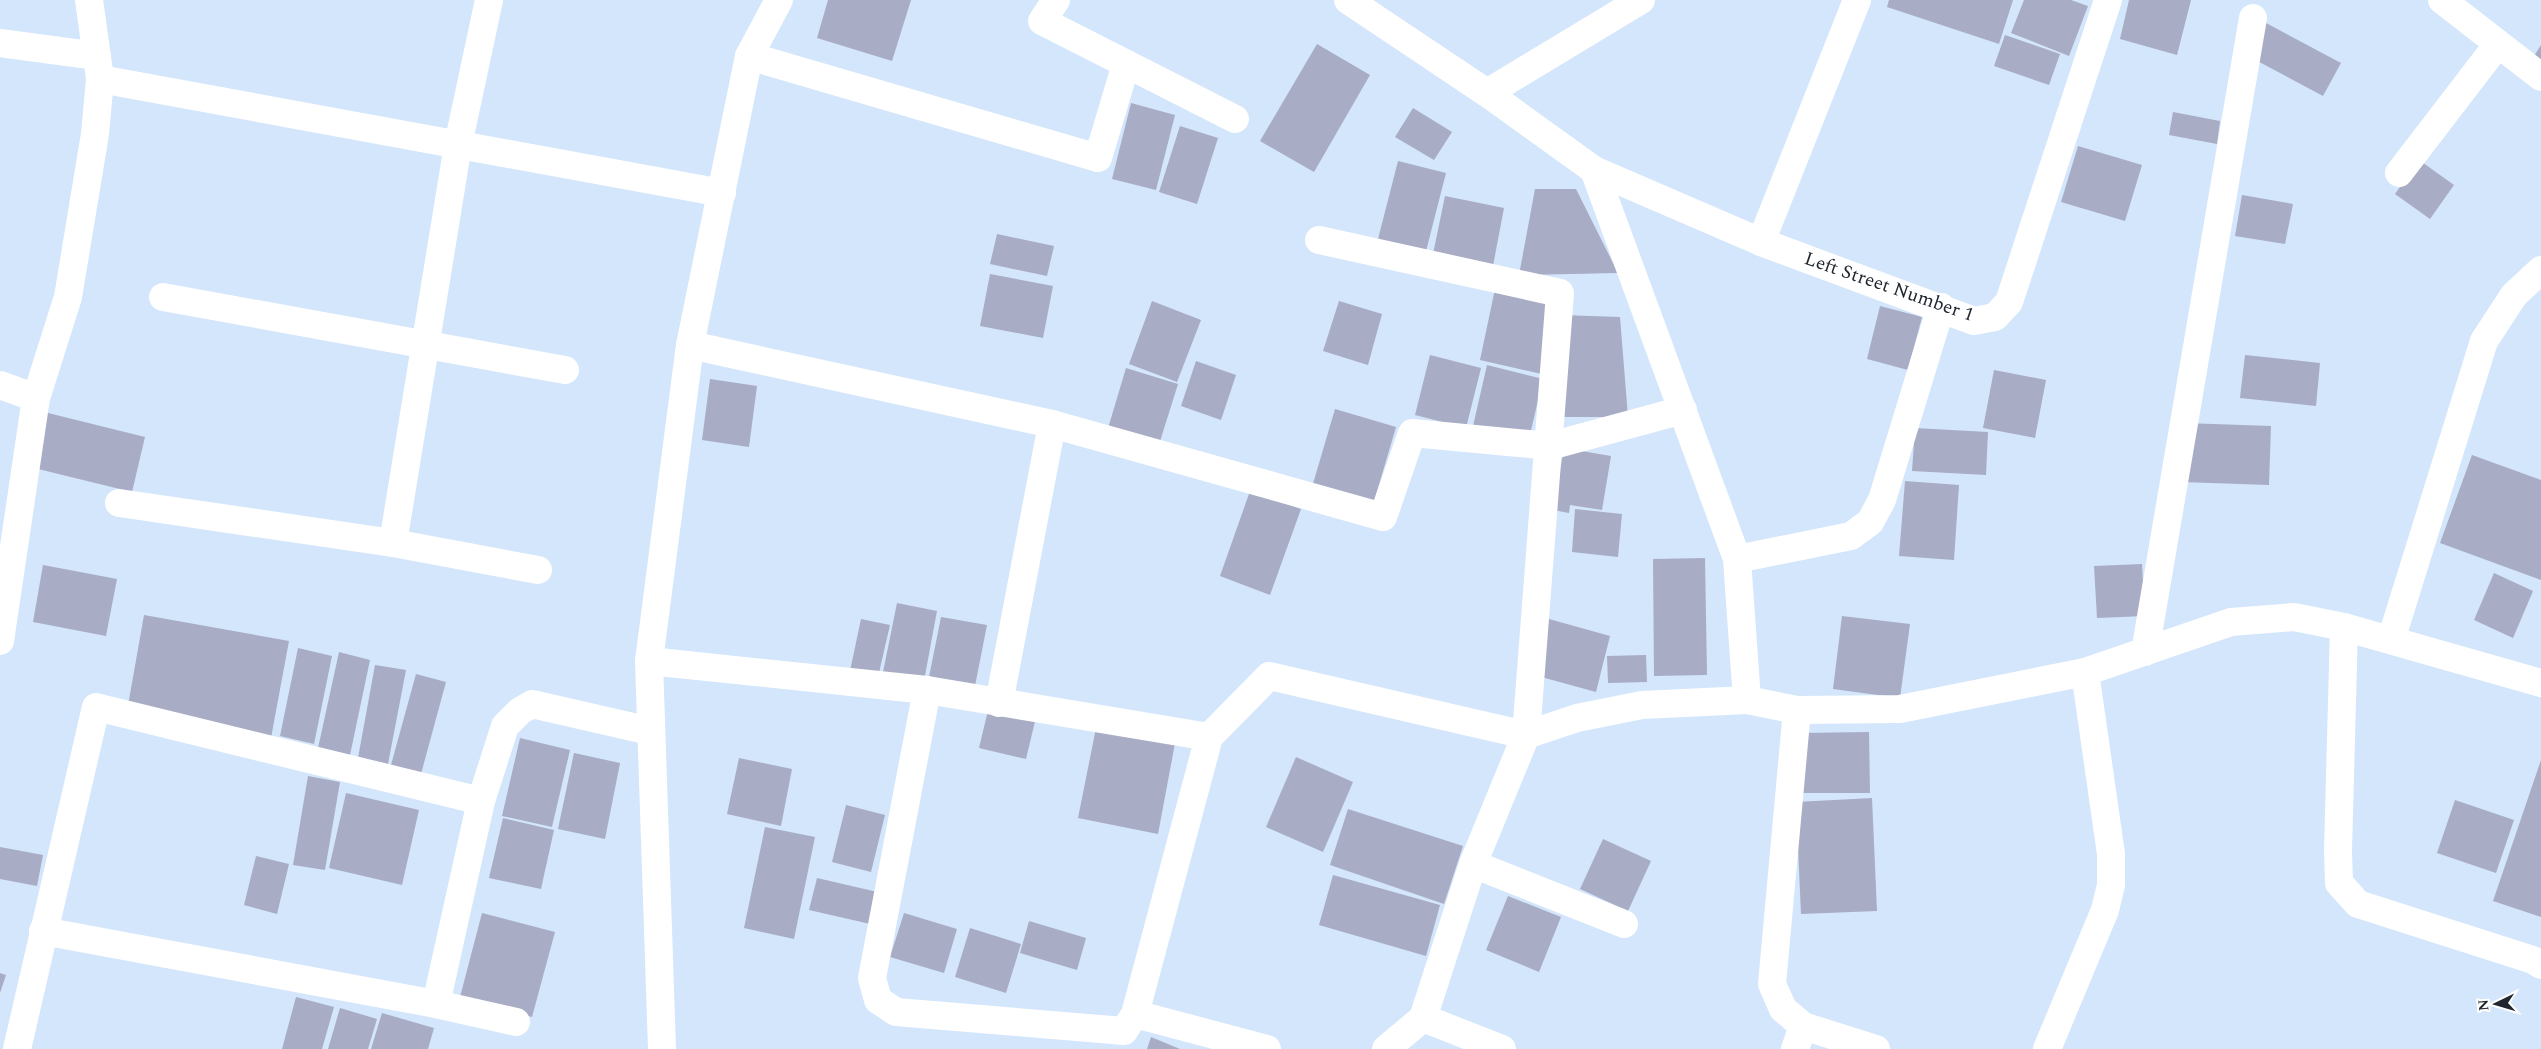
<svg xmlns="http://www.w3.org/2000/svg" width="2541" height="1049" viewBox="0 0 2541 1049" font-family="Spectral,serif">
<style>
.building{fill:#a8acc5}
.lines{fill:none;stroke-linecap:round;stroke-linejoin:round}
.minor{stroke:#fff;stroke-width:28}
.labels{text-anchor:middle;dominant-baseline:central;stroke-width:4;stroke-linejoin:round;paint-order:stroke}
.street-label{font-size:19px;fill:#20272f;stroke:#fff}
</style>
<rect width="100%" height="100%" fill="#d3e6fb"/>
<g class="building">
<path d="M828,0H911L892,61L817,38Z"/>
<path d="M1889,0H2013L1999,44L1887,7Z"/>
<path d="M2024,0H2071L2088,6L2069,56L2011,33Z"/>
<path d="M2129,0H2191L2177,55L2120,39Z"/>
<path d="M2266,23L2341,63L2323,96L2248,56Z"/>
<path d="M2005,35L2060,54L2049,85L1994,66Z"/>
<path d="M1317,44L1370,75L1314,172L1260,141Z"/>
<path d="M2541,45V61L2534,56Z"/>
<path d="M1131,103L1175,115L1156,190L1112,179Z"/>
<path d="M1413,108L1452,132L1434,160L1395,137Z"/>
<path d="M2173,112L2220,121L2217,144L2169,135Z"/>
<path d="M1180,126L1218,138L1197,204L1159,192Z"/>
<path d="M2078,146L2142,165L2125,221L2061,202Z"/>
<path d="M2419,160L2454,185L2430,219L2395,194Z"/>
<path d="M1398,161L1446,173L1425,255L1377,243Z"/>
<path d="M1535,189H1576L1618,273L1519,275Z"/>
<path d="M2242,195L2293,204L2285,244L2235,236Z"/>
<path d="M1445,196L1504,208L1492,271L1432,259Z"/>
<path d="M997,234L1054,246L1047,276L990,264Z"/>
<path d="M990,274L1053,286L1043,338L980,326Z"/>
<path d="M1495,289L1557,302L1542,374L1480,360Z"/>
<path d="M1152,301L1201,320L1177,382L1129,364Z"/>
<path d="M1339,301L1382,314L1368,365L1323,351Z"/>
<path d="M1880,306L1922,317L1908,370L1867,359Z"/>
<path d="M1561,315L1620,317L1628,417H1560Z"/>
<path d="M1430,355L1481,368L1466,428L1415,415Z"/>
<path d="M2245,355L2320,363L2316,406L2240,398Z"/>
<path d="M1196,361L1236,375L1221,420L1181,406Z"/>
<path d="M1487,365L1543,379L1529,439L1473,426Z"/>
<path d="M1126,368L1178,384L1157,451L1106,435Z"/>
<path d="M1994,370L2046,380L2035,438L1983,428Z"/>
<path d="M710,379L757,386L749,447L702,440Z"/>
<path d="M1335,409L1396,427L1373,505L1312,487Z"/>
<path d="M44,412L145,437L132,492L30,467Z"/>
<path d="M2184,423L2271,426L2269,485L2182,482Z"/>
<path d="M1915,428L1988,432L1986,475L1912,471Z"/>
<path d="M1564,448L1611,456L1602,510L1570,505L1569,513L1553,510Z"/>
<path d="M2472,455L2541,480V580L2440,543Z"/>
<path d="M1905,481L1959,485L1954,560L1899,556Z"/>
<path d="M1250,491L1301,509L1270,595L1220,576Z"/>
<path d="M1575,509L1622,514L1618,557L1572,552Z"/>
<path d="M1705,558L1707,675L1654,676L1653,559Z"/>
<path d="M2142,564L2145,616L2097,618L2094,566Z"/>
<path d="M43,565L117,579L106,636L33,622Z"/>
<path d="M2494,573L2533,591L2513,638L2474,620Z"/>
<path d="M897,603L937,611L923,686L882,677Z"/>
<path d="M144,615L289,641L271,738L127,711Z"/>
<path d="M1842,616L1910,624L1900,698L1833,689Z"/>
<path d="M941,617L987,625L973,696L927,687Z"/>
<path d="M861,619L890,625L878,677L850,671Z"/>
<path d="M1549,619L1610,636L1596,692L1534,675Z"/>
<path d="M298,648L332,656L314,744L280,736Z"/>
<path d="M339,652L370,660L350,755L318,748Z"/>
<path d="M1646,655L1647,682L1608,683L1607,656Z"/>
<path d="M375,665L406,670L388,764L358,758Z"/>
<path d="M416,674L446,682L421,774L391,765Z"/>
<path d="M990,702L1037,713L1026,759L979,748Z"/>
<path d="M1097,723L1176,738L1158,834L1078,818Z"/>
<path d="M1869,732L1870,793H1799V733Z"/>
<path d="M520,738L570,750L552,827L502,816Z"/>
<path d="M574,753L620,763L605,839L558,829Z"/>
<path d="M1296,757L1353,782L1323,852L1266,827Z"/>
<path d="M739,758L792,769L781,826L727,814Z"/>
<path d="M2541,760V917L2493,901Z"/>
<path d="M308,776L340,782L325,870L293,865Z"/>
<path d="M346,793L419,810L402,885L329,868Z"/>
<path d="M1872,798L1877,911L1801,914L1796,802Z"/>
<path d="M2455,800L2514,820L2496,873L2437,853Z"/>
<path d="M846,805L885,815L871,872L832,862Z"/>
<path d="M1348,809L1463,846L1444,904L1330,865Z"/>
<path d="M503,818L554,830L541,889L489,878Z"/>
<path d="M765,827L815,837L794,939L744,928Z"/>
<path d="M1603,839L1651,861L1628,911L1580,889Z"/>
<path d="M0,847L43,855L37,886L0,879Z"/>
<path d="M256,856L289,864L277,914L244,905Z"/>
<path d="M1333,875L1440,905L1426,956L1319,925Z"/>
<path d="M817,878L886,894L879,926L809,910Z"/>
<path d="M1508,896L1561,917L1539,972L1486,950Z"/>
<path d="M482,913L555,932L532,1017L460,997Z"/>
<path d="M904,913L957,929L944,973L890,957Z"/>
<path d="M1029,921L1086,938L1077,970L1020,953Z"/>
<path d="M970,928L1021,944L1006,993L955,977Z"/>
<path d="M0,973L6,975L0,993Z"/>
<path d="M296,997L334,1007L322,1049H282Z"/>
<path d="M340,1008L377,1019L368,1049H328Z"/>
<path d="M382,1013L434,1028L428,1049H371Z"/>
<path d="M1151,1037L1180,1049H1147Z"/>
</g>
<g class="lines">
<g class="minor">
<path d="M1056,0L1042,21L1235,119"/>
<path d="M1348,0L1487,93L1594,170L1761,242L1974,321L1995,317L2009,302L2108,0"/>
<path d="M2442,0L2541,77"/>
<path d="M0,43L97,56"/>
<path d="M749,56L1098,158L1126,64"/>
<path d="M100,79L722,193"/>
<path d="M1487,93L1641,0"/>
<path d="M1594,170L1737,559L1747,700L1797,710L1900,709L2085,672L2231,622L2294,617L2344,627L2541,683"/>
<path d="M2399,173L2498,44"/>
<path d="M1319,240L1560,293L1526,735L1473,864L1423,1018L1502,1049"/>
<path d="M1761,242L1857,0"/>
<path d="M163,297L565,370"/>
<path d="M690,345L1052,424L1383,517L1412,433L1550,446L1683,410"/>
<path d="M0,385L36,398"/>
<path d="M119,503L393,543L458,145L489,0"/>
<path d="M393,543L538,570"/>
<path d="M1737,559L1851,536L1870,522L1882,500L1941,307"/>
<path d="M2344,627L2338,851L2339,883L2358,904L2533,960L2541,965"/>
<path d="M2391,640L2484,341L2514,295L2541,270"/>
<path d="M0,641L36,398L68,297L95,134L100,79L89,0"/>
<path d="M2145,652L2253,18"/>
<path d="M649,661L927,690L1209,737"/>
<path d="M927,690L872,978L878,1000L896,1012L1124,1031"/>
<path d="M999,703L1052,424"/>
<path d="M1797,710L1772,984L1783,1009L1803,1026L1876,1049"/>
<path d="M1473,864L1624,924"/>
<path d="M43,931L436,1004L516,1022"/>
<path d="M436,1004L481,801L505,726L520,711L532,704L650,731"/>
<path d="M1135,1014L1209,737L1269,676L1526,735L1577,718L1642,705L1747,700"/>
<path d="M1126,1028L1135,1014L1267,1049"/>
<path d="M17,1049L96,707L481,801"/>
<path d="M662,1049L649,661L690,345L749,56L779,0"/>
<path d="M1386,1049L1423,1018"/>
<path d="M1795,1049L1803,1026"/>
<path d="M2047,1049L2105,910L2111,885V854L2085,672"/>
</g>
</g>
<g class="labels">
<g class="street-label">
<text transform="translate(1889 287) rotate(19)">Left Street Number 1</text>
</g>
</g>
<g transform="translate(2496 1004) rotate(265)" stroke="#ffffff" stroke-width="4" paint-order="stroke">
<path d="M0-4L9 19L0 12L-9 19Z" fill="#20272f"/>
<text y="-8" font-size="14" font-weight="bold" text-anchor="middle" fill="#20272f">N</text>
</g>
</svg>
